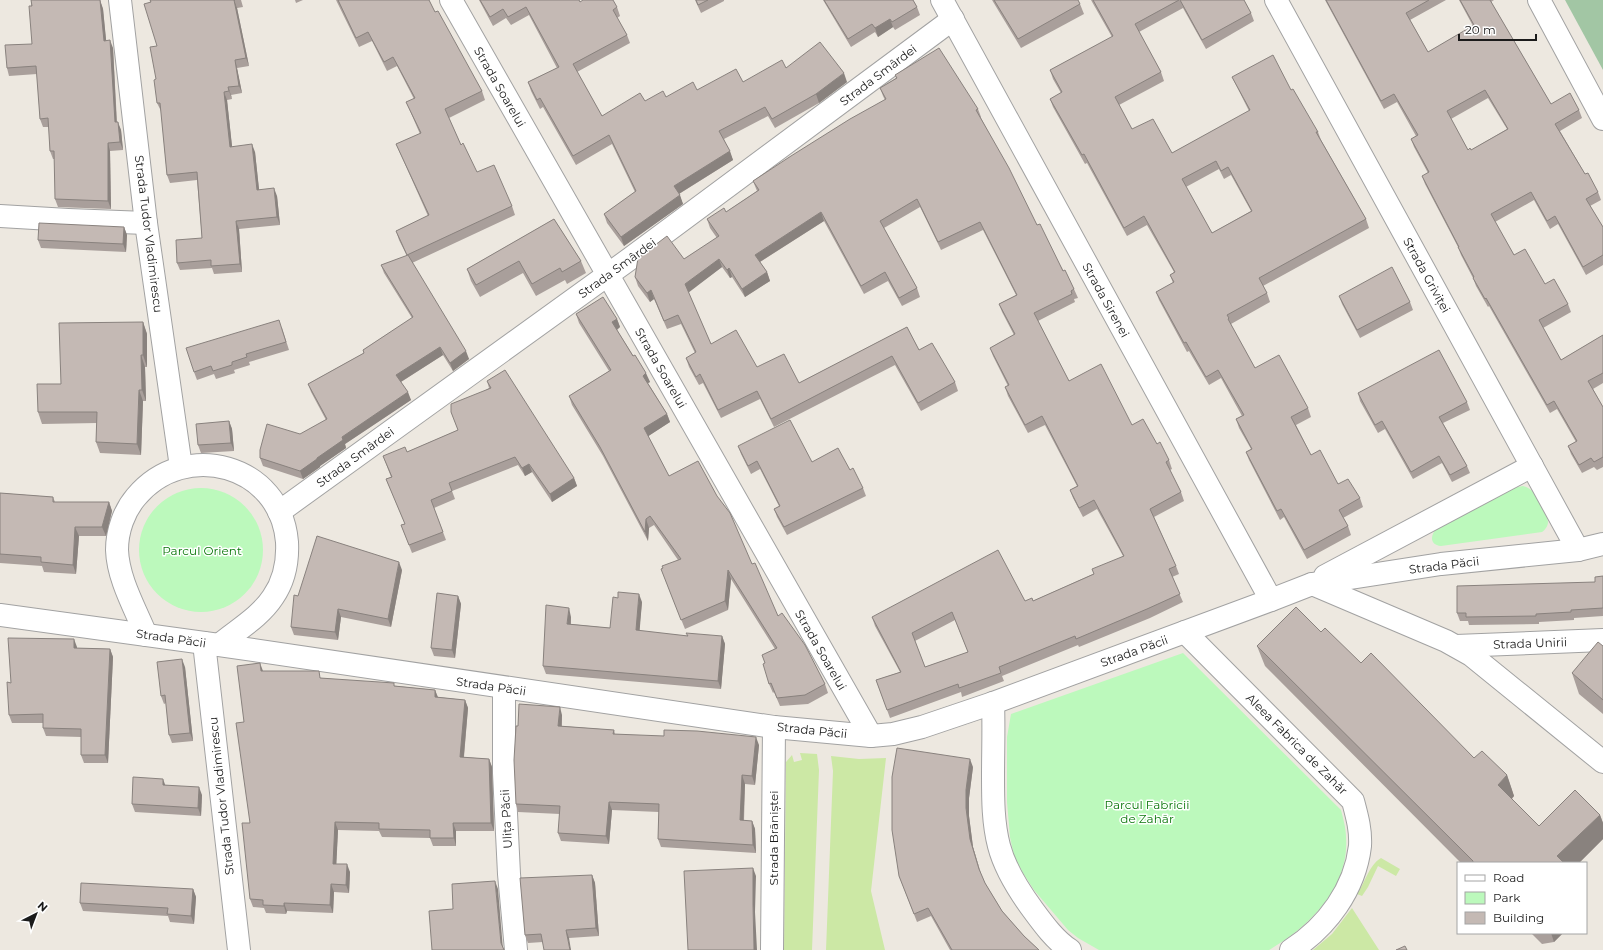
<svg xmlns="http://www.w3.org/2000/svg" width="1603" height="950" viewBox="0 0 1603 950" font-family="Montserrat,sans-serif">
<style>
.grass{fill:#cce8a5}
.cemetery{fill:#a2c6a4}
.park{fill:#bcf9bc}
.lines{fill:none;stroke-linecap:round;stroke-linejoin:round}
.minor-casing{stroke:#a2a2a2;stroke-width:24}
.tertiary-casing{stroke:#a2a2a2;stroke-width:24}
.minor{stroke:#fff;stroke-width:22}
.tertiary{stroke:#fff;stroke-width:22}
.wall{fill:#a99f9b;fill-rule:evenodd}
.shaded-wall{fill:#89827e}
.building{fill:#c4b9b4;stroke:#89827e;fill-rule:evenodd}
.labels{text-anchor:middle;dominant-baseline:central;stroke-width:3;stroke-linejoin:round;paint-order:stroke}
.street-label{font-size:12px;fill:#1b1b1b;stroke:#fff}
.park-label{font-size:12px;fill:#0b770b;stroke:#fff}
</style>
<rect width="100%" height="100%" fill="#ede8e0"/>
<g class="grass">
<path d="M800,753L817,754L819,770L812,950H784L786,762L792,755L794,762L802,760Z"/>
<path d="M831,756L859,759L886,758L871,891L885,950H826L833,771Z"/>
<path d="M1381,858L1400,869L1396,876L1378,866L1368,887L1362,896L1357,894C1365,883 1369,865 1381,858Z"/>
<path d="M1352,908L1379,950H1313L1332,934Z"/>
</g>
<path class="cemetery" d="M1565,0H1603V70Z"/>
<g class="park">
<path d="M1523,486C1527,487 1531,489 1534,493C1538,498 1548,516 1548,522C1548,526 1545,530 1542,532L1441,546C1430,545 1430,536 1436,529L1513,488Z"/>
<circle cx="201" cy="550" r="62"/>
<path d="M1183,653L1341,810C1343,818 1346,828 1346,837C1350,887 1309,927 1269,950H1099L1078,938L1068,930L1034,890L1023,873L1014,856L1010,837L1007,802V737L1011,714Z"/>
</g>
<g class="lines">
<defs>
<g id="minor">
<path d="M120,0L146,223L181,467"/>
<path d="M451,0L871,736"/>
<path d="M1276,0L1578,550"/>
<path d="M1539,0L1603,119"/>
<path d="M0,216L68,220L146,223"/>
<path d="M279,512L631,258L953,19"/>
<path d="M1325,576L1532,466"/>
<path d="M1312,584L1441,564L1578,550L1603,544"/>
<path d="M0,615L219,645L774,727L871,736L893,734L922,727L993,703L1271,600"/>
<path d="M1185,632L1353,801C1357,816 1361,830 1360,846C1355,889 1327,927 1291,950"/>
<path d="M146,635C135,608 118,579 117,550C117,531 124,511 136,497C185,438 281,465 287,542C288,561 284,581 273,597C260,617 237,630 219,645"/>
<path d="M204,643L239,950"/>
<path d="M1456,646L1603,640"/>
<path d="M504,688V773L509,874L516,950"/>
<path d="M993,703C994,727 993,752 993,776C993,799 993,823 999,846C1005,869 1019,891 1033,910C1044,925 1055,940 1070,950"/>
<path d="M772,950L774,727"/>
</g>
<path id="tertiary" d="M942,0L1271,600L1312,584L1446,641L1471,655L1603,762"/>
</defs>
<use href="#minor" class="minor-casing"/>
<use href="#tertiary" class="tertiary-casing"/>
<use href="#minor" class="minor"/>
<use href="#tertiary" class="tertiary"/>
</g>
<g class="wall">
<path d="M31,0H100L103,9L106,41L113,48L117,122L121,130L123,150L110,151L111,209L58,207L55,199V159H53L50,151L49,127H43L40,119L37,74L9,76L7,68L32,44Z"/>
<path d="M150,0H241L243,7L237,8L249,66L237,68L242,93L231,95L232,99L227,100L232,147L255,152L259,190L277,196L280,225L239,229L242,272L214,274L212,268L180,270L177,263L202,238L197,180L170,183L167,175L161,111L157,103L156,79L157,46Z"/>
<path d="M295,0H303L296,3Z"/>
<path d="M336,0H429L435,12L482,91L485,100L449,118L461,145L477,172L512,206L515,215L412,263L469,359L453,371L443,355L401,382L411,400L345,444L346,448L320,466V467L303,479L263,466L260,458L326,420L311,392L308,384L364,353L363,350L412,318L384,273L381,265L407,256L399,240L396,231L428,216L396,144L420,134L410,111L406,102L414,99L397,66L387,71L372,41L359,47Z"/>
<path d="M479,0H579L580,2L617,7L620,16L617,18L627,35L630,43L577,72L602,116L645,101L666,97L697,90L743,82L786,68L847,82L819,103L775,128L768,116L724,139L733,160L679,194L683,204L624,246L607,223L604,214L635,192L612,144L576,165L543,107L540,109L531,91L528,82L557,68L529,15L511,25L506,18L493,26Z"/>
<path d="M695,0H724V1L701,13Z"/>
<path d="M823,0H913L917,7L920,15L895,30L893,27L878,37L875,32L851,47Z"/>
<path d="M992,0H1078L1080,4L1084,14L1021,48Z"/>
<path d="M1091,0H1244L1251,13L1254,21L1206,49L1183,8L1139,32L1161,72L1164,81L1119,105L1132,129L1172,153L1249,111L1232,77L1291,90L1318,132L1321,140L1366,219L1369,228L1263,286L1267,293L1270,302L1231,324L1232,327L1255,368L1308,408L1311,417L1296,425L1311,455L1338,484L1360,498L1363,507L1343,518L1348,526L1351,535L1307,559L1284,517L1280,520L1249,460L1246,452L1251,449L1239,428L1236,419L1242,416L1221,378L1209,385L1189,351L1187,352L1159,300L1156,292L1173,283L1170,275L1174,272L1147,225L1127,236L1087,163L1085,164L1053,107L1050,99L1061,93L1053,79L1050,70L1112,37ZM1219,169L1224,179L1231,175L1251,211L1212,233L1186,187Z"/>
<path d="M1325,0H1446L1410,20L1428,52L1473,26L1459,0H1494L1491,2L1551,104L1579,110L1582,118L1560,131L1585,174L1598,192L1601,200L1590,206L1603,227V265L1586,275L1558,224L1550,229L1534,200L1495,222L1514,255L1545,284L1568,304L1571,312L1543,328L1561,360L1603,335V383L1593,389L1603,407V467L1597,470L1594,467L1582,473L1571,454L1568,446L1576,442L1557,409L1550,413L1489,306L1488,307L1476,286L1473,278L1461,255L1458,247L1425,184L1422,176L1428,173L1414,147L1411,139L1416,136L1397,102L1384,109ZM1488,98L1507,129L1471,150H1468L1451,119Z"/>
<path d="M895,75L978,109L981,117V118L1037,225L1074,289L1078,298L1074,299L1075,302L1038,321L1069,381L1132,425L1157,444L1169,460L1172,469L1170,470L1181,492L1184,501L1154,517L1176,566L1179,574L1172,577L1183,602L1150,618L1079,647L1078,645L1002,676L1004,681L962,697L961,692L890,718L876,680L900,672L875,626L872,617L1025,601H1033L1093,574L1123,556L1097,509L1083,517L1073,498L1070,490L1077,486L1045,425L1028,433L1008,396L1005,387L1008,386L993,356L990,348L1014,335L1002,312L999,304L1016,295L983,230L941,250L920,207L884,228L917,288L920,297L902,306L888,281L864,294L824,221L760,262L767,272L770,281L745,297L732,277L730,278L722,267L688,292L711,344L757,367L799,383L907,327L919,350L955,382L958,391L921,411L895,365L774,427L760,399L721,418L703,383L699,385L689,367L686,358L695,353L681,324L667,329L654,299L650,302L638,286L635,277L684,259L717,238L710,228L707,219L726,212L757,191L753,181L885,100L883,96L880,88L896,78ZM955,620L968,652L925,667L915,641Z"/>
<path d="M554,219L581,261L586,273L567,284L565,280L536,296L523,273L480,297L471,281L467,269Z"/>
<path d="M124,227L127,235L126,252L41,248L38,240Z"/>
<path d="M1339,296L1410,302L1413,310L1360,338L1342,304Z"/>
<path d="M576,314L617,319L620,327L617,330L650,382L648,383L667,414L670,422L648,436L669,476L752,564L778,616L825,684L828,693L808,704L780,706L774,692L773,693L769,684L765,663L762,655L775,649L731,579L728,610L685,629L661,569L678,560L654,525L649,528L648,541L603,456L572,405L569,396L609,371L579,323Z"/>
<path d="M143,322L147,334V367H145L146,401H143L141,455L100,453L96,442L97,423L42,424L38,412L61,384Z"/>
<path d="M282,328L289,350L249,362L250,365L234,370L235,373L216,379L214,374L197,380L194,372Z"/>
<path d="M487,381L574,478L577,486L552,502L532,472L525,476L518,465L452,491L455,499L434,508L446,540L412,553L401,525L405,524L386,479L391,477L383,456L407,452L458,430L451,412L489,388Z"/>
<path d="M1358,393L1467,402L1470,410L1443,423L1467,466L1470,473L1452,482L1442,463L1413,479L1385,429L1378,433L1360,401Z"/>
<path d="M229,421L232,429L234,451L201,453L198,445Z"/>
<path d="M738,446L850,470L863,488L866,496L787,535L777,517L774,509L779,506L760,469L751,474L741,454Z"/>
<path d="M0,493L53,497L55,502H109L112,511L106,536H79L76,574L44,572L42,566L0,563Z"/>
<path d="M402,570L391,627L341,617L338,640L294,635L291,627Z"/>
<path d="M1603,576V616L1574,618V620L1539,622V624L1469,625L1468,621H1460L1457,613L1595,582Z"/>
<path d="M458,596L461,604L455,658L434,656L431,648Z"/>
<path d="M642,602L639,631L688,636H722L725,644L721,689L546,674L543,666L571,617V624L610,628Z"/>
<path d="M1321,632L1361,663L1474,758L1507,775L1514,796L1512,799L1539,826L1600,815L1603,823V839L1579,863H1461L1265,666L1257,646Z"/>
<path d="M1603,646V714L1579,694L1572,673Z"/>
<path d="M77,647V648L110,649L113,657L108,763H84L81,755V737L46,736L43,728V723H12L9,715L11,683Z"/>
<path d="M185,667L193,741L172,743L169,735L166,703L164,704L161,696Z"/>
<path d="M263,671L322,678L435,690L438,697L465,700L468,708L464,757L489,759L492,767L494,831H456V846H433L430,838L382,837L379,831L338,830L336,864L350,872L349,893L334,892L333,913L287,911L286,914L266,913L264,908L253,907L250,899V823L244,722Z"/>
<path d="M562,715V726L614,730L615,734L759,745L755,785L745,784L744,821H752L755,829L756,853L661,847L658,839L659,812L612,810L609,844L561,841L558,833L560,814L518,812L516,804L518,726Z"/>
<path d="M973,767L969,798V816L973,847L981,874L985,883L1002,911L1024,936L1039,950H950L931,916L917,922L899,876Z"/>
<path d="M166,785L202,795L201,816L135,812L132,804Z"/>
<path d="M592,875L595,883L599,936L569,938L543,942L528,943L525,935Z"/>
<path d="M193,889L196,897L194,924L170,922L168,916L83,911L80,903Z"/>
<path d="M1531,933H1563L1554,942L1542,944Z"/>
</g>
<g class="shaded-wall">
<path d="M100,0L103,9L107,49L104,41Z"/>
<path d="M234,0L237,8L249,66L246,58Z"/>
<path d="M890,19L893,27L878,37L875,28Z"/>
<path d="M110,40L113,48L117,130L115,122Z"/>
<path d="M235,60L237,68L242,93L239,86Z"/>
<path d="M844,73L847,82L819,103L816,94Z"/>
<path d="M228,87L231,95L232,99L229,91Z"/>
<path d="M224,92L227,100L233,155L230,147Z"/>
<path d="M118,122L121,130L123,150L120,142Z"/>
<path d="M108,143L110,151L111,209L108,201Z"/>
<path d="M252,144L255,152L260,198L257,190Z"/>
<path d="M730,151L733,160L677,195L674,186Z"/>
<path d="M274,188L277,196L280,225L277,217Z"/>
<path d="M680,195L683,204L624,246L621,237Z"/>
<path d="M821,212L824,221L758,263L755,255Z"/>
<path d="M236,221L239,229L242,272L240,264Z"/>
<path d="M124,227L127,235L126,252L123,244Z"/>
<path d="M719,259L722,267L688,293L685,284Z"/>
<path d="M729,268L732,277L730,278L727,270Z"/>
<path d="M767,272L770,281L745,297L742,289Z"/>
<path d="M651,290L654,299L650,302L647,293Z"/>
<path d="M617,319L620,327L615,331L612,322Z"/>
<path d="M143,322L147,334V367L143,355Z"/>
<path d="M440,347L443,355L399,383L396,375Z"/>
<path d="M466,351L469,359L453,371L450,363Z"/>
<path d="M141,355L145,367L146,401L142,390Z"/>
<path d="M646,373L650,382L646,384L643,376Z"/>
<path d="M139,390L143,401L141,455L137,444Z"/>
<path d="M408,392L411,400L345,444L346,448L320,466V467L303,479L300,471L342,437Z"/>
<path d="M667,414L670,422L647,437L644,428Z"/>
<path d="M229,421L232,429L234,451L231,443Z"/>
<path d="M529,464L532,472L525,476L522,468Z"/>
<path d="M574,478L577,486L552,502L550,494Z"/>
<path d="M109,502L112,511L106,536L102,527Z"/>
<path d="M646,519L649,528L648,541L645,532Z"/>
<path d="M75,527L79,536L76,574L73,565Z"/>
<path d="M399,562L402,570L391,627L388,619Z"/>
<path d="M728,570L731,579L728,610L725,601Z"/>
<path d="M639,594L642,602L639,638L636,630Z"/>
<path d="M458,596L461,604L455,658L452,650Z"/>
<path d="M569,608L571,617L570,632L567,624Z"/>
<path d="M338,609L341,617L338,640L335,632Z"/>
<path d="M722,636L725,644L721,689L718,681Z"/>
<path d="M74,639L77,647V656L74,648Z"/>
<path d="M110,649L113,657L108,763L105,755Z"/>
<path d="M182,659L185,667L193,741L190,733Z"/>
<path d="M260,663L263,671L264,679L261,671Z"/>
<path d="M435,690L438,698L435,697Z"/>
<path d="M465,700L468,708L463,765L460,757Z"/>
<path d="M560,707L562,715L561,734L558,726Z"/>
<path d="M756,737L759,745L755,785L752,776Z"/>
<path d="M489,759L492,767L494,831L491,823Z"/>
<path d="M970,759L973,767L969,798V816L973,847L982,877L970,839L966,808V790Z"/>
<path d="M742,775L745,784L743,829L740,820Z"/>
<path d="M1507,775L1514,796L1505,805L1498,785Z"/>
<path d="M163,779L166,787L163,785Z"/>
<path d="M199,787L202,795L201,816L198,808Z"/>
<path d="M609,802L612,810L609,844L606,836Z"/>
<path d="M1600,815L1603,823V839L1579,863H1560L1557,856Z"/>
<path d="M752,821L755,829L756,853L753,845Z"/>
<path d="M335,822L338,830L336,872L333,864Z"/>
<path d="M453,823L456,831V846L454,838Z"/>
<path d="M347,864L350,872L349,893L346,885Z"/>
<path d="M753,868L756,876L755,912L757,950H754L753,904Z"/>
<path d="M592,875L595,883L599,936L596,928Z"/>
<path d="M495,881L498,889L503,950L501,943Z"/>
<path d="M331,884L334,892L333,913L330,905Z"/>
<path d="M193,889L196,897L194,924L191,916Z"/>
<path d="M284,903L287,911L286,914L284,906Z"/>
<path d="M566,930L569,938L571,950H570Z"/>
<path d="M1551,933H1563L1554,942Z"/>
</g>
<g class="building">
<path d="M31,0H100L104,41L110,40L115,122H118L120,142L108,143V201L55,199L54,151H50L48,118L40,119L36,66L7,68L5,45L32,44L29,6H32Z"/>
<path d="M150,0H235H234L246,58L235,60L239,86L228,87L229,91L224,92L230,147L252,144L257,190L274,188L277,217L236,221L240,264L211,266V260L177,263L176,240L202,238L197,172L167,175L160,103H157L154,80L156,79L150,47L157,46L144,4L151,2Z"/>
<path d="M338,0H429L435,12L438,11L482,91L445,109L461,145L463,143L477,172L494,165L512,206L407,255L396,231L429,215L396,144L421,133L406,102L415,98L393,57L384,62L368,32L356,38Z"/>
<path d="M480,0H579L580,2L583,0H613L617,7L613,10L627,35L573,64L602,116L640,93L645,101L663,91L666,97L693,82L697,90L736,69L743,82L782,60L786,68L820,42L844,73L816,94L772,119L765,107L719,131L730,151L674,186L680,195L621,237L604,214L636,191L609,135L573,156L540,98L537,100L528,82L559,67L526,7L508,17L503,9L490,17Z"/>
<path d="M696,0H708L698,5Z"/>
<path d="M824,0H913L917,7L892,22L890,19L875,28L872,24L848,39Z"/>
<path d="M994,0H1078L1080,4L1018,39Z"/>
<path d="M1093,0H1179L1135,24L1161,72L1115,97L1132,129L1153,119L1172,153L1250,110L1232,77L1273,55L1291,90L1293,89L1318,132H1316L1366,219L1259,278L1267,293L1227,315L1229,318L1228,319L1255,368L1279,355L1308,408L1291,417L1311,455L1320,450L1338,484L1348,479L1360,498L1339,510L1348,526L1304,550L1281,509L1277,511L1246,452L1252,449L1236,419L1244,415L1218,370L1206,377L1186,342L1184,343L1156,292L1174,282L1170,275L1175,272L1144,216L1124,228L1084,154L1082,155L1050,99L1062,92L1050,70L1113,36ZM1216,161L1221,171L1228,167L1252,211L1212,233L1182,179Z"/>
<path d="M1180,0H1244L1251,13L1202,40Z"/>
<path d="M1326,0H1429L1406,13L1428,52L1474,25L1460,0H1490L1551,104L1570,93L1579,110L1555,124L1585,174L1588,173L1598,192L1586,199L1603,227V255L1583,267L1555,216L1547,221L1531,192L1491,214L1514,255L1525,249L1545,284L1554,279L1568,304L1539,320L1561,360L1603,335V373L1588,381L1603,407V457L1594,462L1591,458L1579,465L1568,446L1577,441L1554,401L1547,405L1486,298L1485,299L1473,278L1474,277L1458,247H1459L1422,176L1429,172L1411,139L1418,135L1394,94L1381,101ZM1485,90L1508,129L1471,150L1470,148L1468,150L1447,111Z"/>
<path d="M939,48L978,109L976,110L1009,168L1037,225L1040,224L1063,271L1065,270L1074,289L1071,291L1072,294L1034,313L1069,381L1101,364L1132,425L1143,419L1157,444L1160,442L1169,460L1166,462L1181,492L1150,509L1176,566L1169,569L1180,594L1147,609L1076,639L1075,636L999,667L1001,673L959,688L958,684L887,710L876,680L901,672L872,617L998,550L1025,601L1032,598L1033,601L1094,574L1092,569L1124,556L1094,500L1079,508L1070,490L1078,486L1042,416L1025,425L1005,387L1009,385L990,348L1015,334L999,304L1017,295L980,222L938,242L917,199L880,221L917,288L899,298L885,272L861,286L821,212L755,255L767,272L742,289L729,268L727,270L719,259L685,284L711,344L736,330L757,367L784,354L799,383L907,327L919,350L932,343L955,382L918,403L892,356L771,419L757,391L718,410L700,374L696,377L686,358L696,352L678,315L664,321L651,290L647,293L635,277L638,258L667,236L684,259L719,236L707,219L724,208L726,212L759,190L753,181L791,156L850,119L886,99L880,88L897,78L895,75ZM952,612L968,652L925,667L912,633Z"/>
<path d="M554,219L581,261L562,272L560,268L532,284L519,261L476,285L467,269Z"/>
<path d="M39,223L124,227L123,244L38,240Z"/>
<path d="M408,255L466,351L450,363L440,347L396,375L408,392L342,437L343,440L317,458V459L300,471L260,458V450L267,424L300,434L327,419L308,384L364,353L363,350L413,317L381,265Z"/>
<path d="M1392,267L1410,302L1357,330L1339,296Z"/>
<path d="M603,297L617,319L612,322L633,356L635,355L646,373L643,376L667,414L644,428L669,476L698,461L717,496L730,513L752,564L755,563L778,616L782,613L805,645L825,684L805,695L777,698L771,683L769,684L763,664L765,663L762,655L777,648L728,570L725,601L681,620L661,569L663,568L662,566L681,559L650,516L646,519L645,532L600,447L569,396L611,370L576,314Z"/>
<path d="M279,320L286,342L246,354L247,357L232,362V365L213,371L211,366L194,372L186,348Z"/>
<path d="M143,322V355H141L142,390H139L137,444L96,442L97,412H38L37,384H61L59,323Z"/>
<path d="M1439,350L1467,402L1439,417L1467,466L1450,475L1439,456L1411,472L1382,421L1375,425L1358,393Z"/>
<path d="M505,370L574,478L550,494L529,464L522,468L515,457L449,483L452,491L431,500L443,532L409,545L401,525L405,524L386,479L392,477L383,456L405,447L407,452L458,430L451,412V404L491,388L487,381Z"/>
<path d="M790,420L812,462L838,448L850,470L853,468L863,488L784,527L774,509L780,506L757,461L748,466L738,446Z"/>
<path d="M229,421L231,443L198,445L196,424Z"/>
<path d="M0,493L53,497V502H109L102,527H75L73,565L41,562V557L0,554Z"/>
<path d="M317,536L399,562L388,619L338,609L335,632L291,627L294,595L298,596Z"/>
<path d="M1603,576V608L1571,610V612L1536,614V616L1466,617V613H1457V586L1595,582V577Z"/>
<path d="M618,592L639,594L636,630L688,636L686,633L722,636L718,681L543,666L546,605L569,608L567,624L610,628L613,597L618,598Z"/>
<path d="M437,593L458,596L452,650L431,648Z"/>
<path d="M1296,607L1321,632L1325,628L1361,663L1371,653L1474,758L1482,751L1507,775L1498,785L1539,826L1575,790L1600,815L1557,856L1564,863H1473V861L1257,646Z"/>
<path d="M8,638L74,639V648L110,649L105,755H81V729L43,728V714L9,715L7,682L11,683Z"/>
<path d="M1598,642L1603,646V700L1572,673Z"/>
<path d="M182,659L190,733L169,735L165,695L161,696L157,662Z"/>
<path d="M260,663L261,671H319L320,678L394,683V686L435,690V697L465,700L460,757L489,759L491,823H453L454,838H430V830L379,829V823L335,822L333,864H347L346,885L331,884L330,905L284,903V906L263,905V900L250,899L242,823H250L236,723L244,722L237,666Z"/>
<path d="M519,704L560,707L558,726L614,730L613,734L664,736V730L697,731L756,737L752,776L742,775L740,820L752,821L753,845L658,839L659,804L609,802L606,836L558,833L560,806L516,804L514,760L516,726H518Z"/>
<path d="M897,748L970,759L966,790V808L970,839L979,869L985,883L1002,911L1024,936L1039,950H952L928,908L914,914L899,876L892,830V777Z"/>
<path d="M133,777L163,779V785L199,787L198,808L132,804Z"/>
<path d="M753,868V904L754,950H688L684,871Z"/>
<path d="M592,875L596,928L566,930L570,950H544L541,934L525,935L520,878Z"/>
<path d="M495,881L501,943L504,950H432L429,911L453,909L452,884Z"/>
<path d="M81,883L193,889L191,916L167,914L168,908L80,903Z"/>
<path d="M1405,946L1407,950H1396Z"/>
</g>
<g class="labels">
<g class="street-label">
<text transform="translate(878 75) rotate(-37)">Strada Smârdei</text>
<text transform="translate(500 87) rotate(60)">Strada Soarelui</text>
<text transform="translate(149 234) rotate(83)">Strada Tudor Vladimirescu</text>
<text transform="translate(617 268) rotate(-36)">Strada Smârdei</text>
<text transform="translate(1427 275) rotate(61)">Strada Griviței</text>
<text transform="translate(1106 300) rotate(61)">Strada Sirenei</text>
<text transform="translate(661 368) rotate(60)">Strada Soarelui</text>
<text transform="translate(355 457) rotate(-36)">Strada Smârdei</text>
<text transform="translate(1444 565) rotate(-7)">Strada Păcii</text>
<text transform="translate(171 638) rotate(8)">Strada Păcii</text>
<text transform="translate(1530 643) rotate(-2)">Strada Unirii</text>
<text transform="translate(821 650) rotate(60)">Strada Soarelui</text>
<text transform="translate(1134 651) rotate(-20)">Strada Păcii</text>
<text transform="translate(491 686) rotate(8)">Strada Păcii</text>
<text transform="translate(812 730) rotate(6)">Strada Păcii</text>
<text transform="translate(1297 744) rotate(45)">Aleea Fabrica de Zahăr</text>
<text transform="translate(221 796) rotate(-96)">Strada Tudor Vladimirescu</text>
<text transform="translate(506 819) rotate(-93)">Ulița Păcii</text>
<text transform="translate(773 838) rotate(-90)">Strada Brăniștei</text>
</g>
<g class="park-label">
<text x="202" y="550">Parcul Orient</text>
<text x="1147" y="804">Parcul Fabricii<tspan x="1147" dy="14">de Zahăr</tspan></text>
</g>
</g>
<rect x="1457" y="862" width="130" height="72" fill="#ffffff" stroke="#a4a4a4"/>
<rect x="1465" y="875" width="20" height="6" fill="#ffffff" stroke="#a4a4a4"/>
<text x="1493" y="882" font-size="12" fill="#1b1b1b">Road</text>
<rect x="1465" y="892" width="20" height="12" fill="#bcf9bc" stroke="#a4a4a4"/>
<text x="1493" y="902" font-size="12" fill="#1b1b1b">Park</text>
<rect x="1465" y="912" width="20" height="12" fill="#c4b9b4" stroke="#a4a4a4"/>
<text x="1493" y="922" font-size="12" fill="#1b1b1b">Building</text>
<g transform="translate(36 914) rotate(42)" stroke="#ffffff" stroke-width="3" paint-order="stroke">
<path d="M0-3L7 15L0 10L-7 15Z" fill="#1b1b1b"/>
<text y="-6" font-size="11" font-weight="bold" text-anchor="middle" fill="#1b1b1b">N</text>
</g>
<path d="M1459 34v6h77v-6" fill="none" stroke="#1b1b1b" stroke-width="2"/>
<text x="1465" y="34" font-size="12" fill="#1b1b1b" stroke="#ffffff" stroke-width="3" paint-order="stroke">20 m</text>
</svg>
